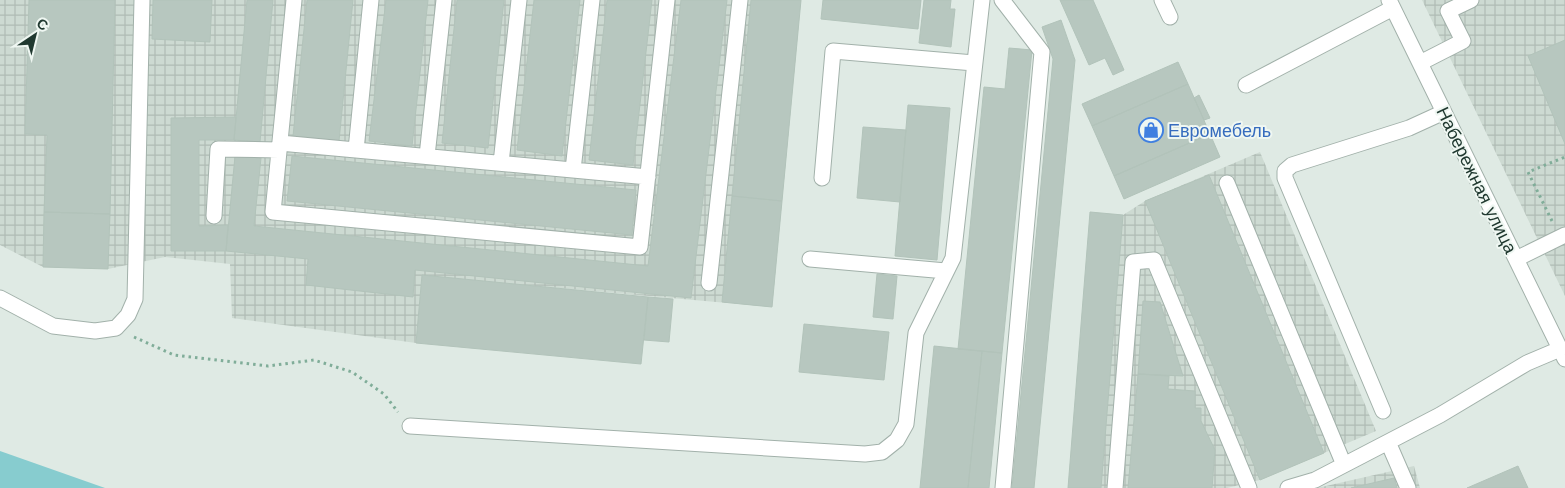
<svg xmlns="http://www.w3.org/2000/svg" width="1565" height="488" font-family="'Work Sans',sans-serif">
  <defs>
    <pattern id="industrial-grid" width="8" height="8" patternUnits="userSpaceOnUse" patternTransform="scale(1.25)"><rect width="8" height="8" fill="#cddad2"/><path d="M0 4h8M4 0v8" fill="none" stroke="#b0bcb5"/></pattern>
  </defs>
  <rect width="100%" height="100%" fill="#dfeae4"/>
  <path fill="url(#industrial-grid)" d="M0,0h801l-29,307 -350,-31 -6,67 -184,-25 -2,-54 -65,-7 -57,12 -65,-2 -43,-22z
    M1422,0h143v296z
    M1260,152l116,279 -116,49 -33,8h-159l55,-273 22,-14z
    M1414,466l6,22h-103z"/>
  <path fill="#87cccf" d="M0,451l105,37h-105z"/>
  <path fill="#b7c7bf" stroke="#b2c3ba" d="M29,0h86l-5,214 -66,-2 3,-77 -22,-1z
    M153,0h59l-2,42 -58,-3z
    M247,0h26l-13,142 -26,-2z
    M307,0h46l-14,141 -46,-5z
    M386,0h42l-16,146 -43,-5z
    M457,0h47l-16,148 -46,-5z
    M534,0h46l-18,156 -45,-6z
    M607,0h45l-19,165 -44,-5z
    M681,0h46l-36,298 -276,-28 -2,27 -107,-12 2,-26 -82,-8 9,-95 26,2 -7,68 394,40z
    M751,0h50l-19,201 -50,-5z
    M823,0h98l-3,29 -97,-10z
    M924,0h27l-1,9h5l-4,38 -32,-4z
    M1060,0h33l31,70 -11,5 -8,-17 -16,7z
    M1061,20l14,40 -41,428h-22l41,-429 -11,-32z
    M1565,40v104l-37,-88z
    M1009,48l23,2 -30,303 -44,-4 26,-262 21,2z
    M1178,62l10,22 -96,42 -10,-22z
    M1188,84l22,50 -96,42 -22,-50z
    M1199,95l11,23 -6,2 -10,-22z
    M908,105l42,3 -13,152 -42,-4z
    M236,117l-2,23h-35v86l29,-1 -2,26h-55v-133z
    M863,127l43,3 -6,72 -43,-4z
    M1210,134l10,23 -96,42 -10,-23z
    M292,156l344,34 -4,45 -345,-34z
    M1209,175l115,278 -64,27 -115,-279z
    M732,196l50,5 -10,106 -50,-5z
    M44,212l66,2 -2,55 -65,-2z
    M1090,212l33,3 -22,273h-33z
    M877,274l20,2 -4,43 -20,-2z
    M422,275l226,22 -7,67 -225,-21z
    M648,297l25,2 -4,43 -25,-2z
    M1143,301l17,1 23,74 -45,-2z
    M804,324l85,8 -5,48 -85,-8z
    M934,346l48,5 -14,137h-48z
    M982,351l20,2 -13,135h-21z
    M1138,374l31,2 -1,13 27,2v17h6v13l14,29 -3,38h-84z
    M1518,466l10,22h-61z
    M1394,478l3,10h-46z"/>
  <g fill="none" stroke-linecap="round" stroke-linejoin="round">
    <defs>
      <path id="minor" d="M294,0l-21,212 367,35 27,-247
        M1002,0l40,52 -39,436
        M1162,0l8,17
        M1389,0l176,359
        M1420,63l43,-22 -15,-30 23,-11
        M1246,85l147,-77
        M280,143l368,34
        M356,150l15,-150
        M427,156l17,-156
        M501,163l18,-163
        M573,170l19,-170
        M822,178l11,-127 141,12
        M1227,183l117,282
        M214,216l4,-67 61,1
        M810,259l136,12
        M1516,259l49,-24
        M709,283l31,-283
        M0,298l53,28 42,5 21,-3 12,-13 7,-16 7,-299
        M1383,411l-98,-233v-7l7,-6 117,-37 35,-16
        M410,426l455,28 17,-2 15,-12 9,-16 10,-91 37,-75 29,-258
        M1388,442l20,46
        M1115,488l18,-226 21,-2 95,228
        M1288,488l27,-8 125,-65 87,-52 33,-14"/>
    </defs>
    <use href="#minor" stroke="#a2b1aa" stroke-width="17"/>
    <path stroke="#80ad99" stroke-width="3" stroke-dasharray="2.5 4" stroke-linecap="butt" d="M1552,221l-24,-49 37,-15
      M134,337l40,18 94,11 46,-6 38,12 32,22 14,18"/>
    <use href="#minor" stroke="#fff" stroke-width="15"/>
  </g>
  <defs>
    <symbol id="shop-ring" viewBox="-11 -11 22 22"><circle r="9.5" fill="#eff7f2" stroke="#3f7fe0" stroke-width="1.5"/><path d="M-5-2.5h2.3a2.7 3.5 0 0 1 5.4 0H5L5.5 6h-11ZM-1.5-2.5h3a1.5 2.3 0 0 0-3 0Z" fill="#3f7fe0"/></symbol>
  </defs>
  <g fill-rule="evenodd">
    <use href="#shop-ring" x="1137" y="116" width="28" height="28"/>
  </g>
  <g text-anchor="middle" dominant-baseline="central" stroke-width="4" stroke-linejoin="round" paint-order="stroke">
    <g font-size="18" fill="#366cbe" stroke="#eff7f2" text-anchor="start">
      <text x="1168" y="130">Евромебель</text>
    </g>
    <g font-size="18" fill="#203930" stroke="#eff7f2">
      <text transform="translate(1477 180) rotate(64)">Набережная улица</text>
    </g>
  </g>
  <g transform="translate(35 35) rotate(35)" stroke="#eff7f2" stroke-width="4" paint-order="stroke">
  <path d="M0-4L9 19L0 12L-9 19Z" fill="#203930"/>
  <text y="-8" font-size="14" font-weight="bold" text-anchor="middle" fill="#203930">С</text>
  </g>
</svg>
